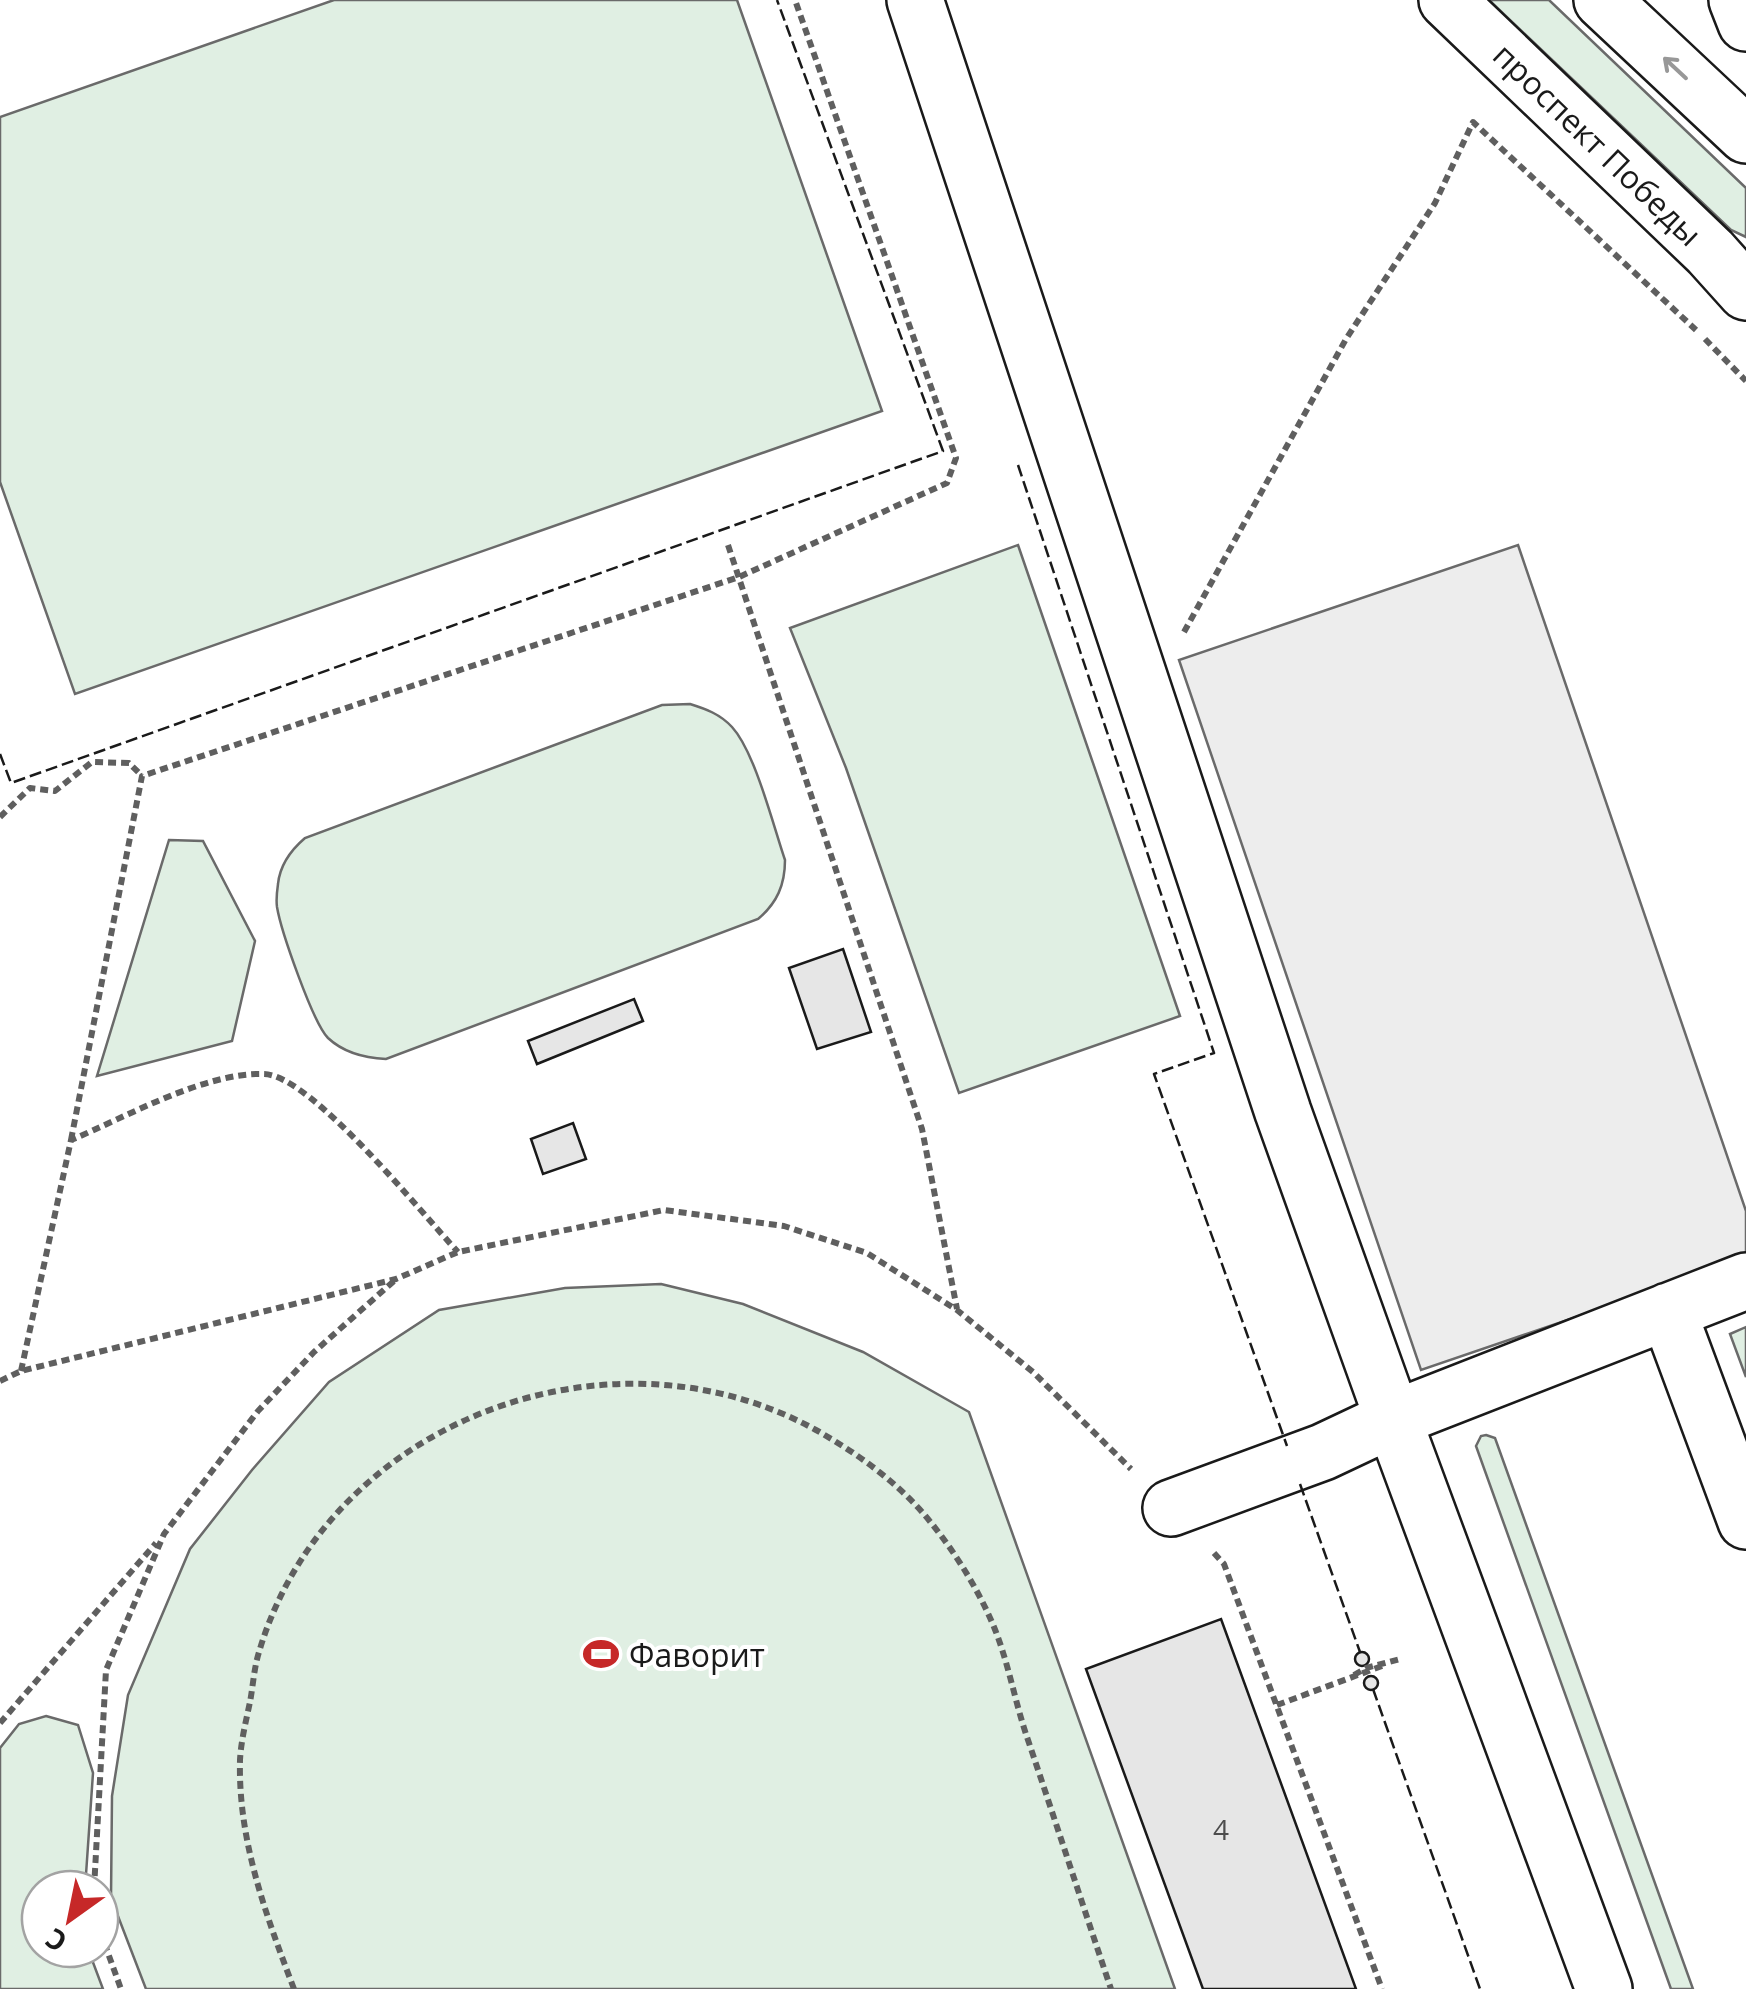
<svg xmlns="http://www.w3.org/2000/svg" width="1746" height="1989" font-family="'Open Sans',sans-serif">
  <rect width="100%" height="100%" fill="#fff"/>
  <path fill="#e0efe3" stroke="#6a6a6a" stroke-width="2.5" d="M334,0h403l145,411 -807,283 -75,-212v-365z
    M1489,0h60l197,188v49l-15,-7z
    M1018,545l162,471 -221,77 -113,-325 -56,-140z
    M690,704c16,5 30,10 42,23 23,25 41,98 53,133 0,25 -8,43 -27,59l-372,140c-21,-1 -42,-6 -58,-21 -15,-15 -47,-107 -51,-131 -1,-7 0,-16 1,-23 2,-20 13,-34 27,-46l357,-133z
    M169,840l34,1 52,100 -23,100 -135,35z
    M661,1284l82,20 120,48 106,60 206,577h-1029l-35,-91 1,-102 16,-101 62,-146 62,-79 77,-88 110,-72 126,-22z
    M1746,1327v50l-16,-43z
    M1486,1435l9,3 198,551h-22l-195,-543 5,-10z
    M46,1716l32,9 15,48 -8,116h-45v60h48l15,40h-103v-241l19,-24z"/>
  <path fill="#ededed" stroke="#6a6a6a" stroke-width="2.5" d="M1518,545l228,666v48l-325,111 -242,-710z"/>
  <path fill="#e6e6e6" stroke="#1a1a1a" stroke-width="2.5" d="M843,949l28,83 -54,17 -28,-81z
    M634,999l9,22 -106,43 -9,-23z
    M573,1123l13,36 -43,15 -12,-35z
    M1221,1619l135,370h-153l-117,-320z
    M1355 1659a7 7 0 1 1 14 0a7 7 0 1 1-14 0Z
    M1364 1683a7 7 0 1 1 14 0a7 7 0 1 1-14 0Z"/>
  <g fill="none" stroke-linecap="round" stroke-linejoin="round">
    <defs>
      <path id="minor" d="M915,0l368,1112 110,307 211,570
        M1447,0l263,252 36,40
        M1602,0l144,135
        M1668,1311l78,210
        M1171,1508l152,-56 70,-33 353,-138"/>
      <path id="major" d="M1737,0l9,23"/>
    </defs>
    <use href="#minor" stroke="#1a1a1a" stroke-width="60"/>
    <use href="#major" stroke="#1a1a1a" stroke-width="60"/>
    <path stroke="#5f5f5f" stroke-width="6" stroke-dasharray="8 5" stroke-linecap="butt" d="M1705,339l41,42
      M728,545l194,584 35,180
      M1184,632l162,-293 89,-136 38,-81 223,208
      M0,817l30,-29 25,3 37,-29 37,1 13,13
      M71,1140l71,-364 597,-199 208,-94 9,-25 -161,-458
      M21,1371l50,-231c55,-23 134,-68 193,-66 47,1 159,141 194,178
      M0,1381l21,-10 375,-92 62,-27 206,-42 120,16 83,27 90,57 76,62 98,97
      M1214,1553l10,11 158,425
      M1354,1675l12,-7 34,-9
      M1277,1705l105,-39
      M0,1723l156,-180
      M94,1889l12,-219 58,-136 94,-123 56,-59 81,-72
      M100,1931l21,58
      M294,1989c-28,-74 -56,-148 -54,-229 1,-19 6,-39 10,-58 3,-16 4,-34 9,-50 68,-231 350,-336 557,-222 39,22 77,49 107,83 28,33 54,73 71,114 15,37 21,76 34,113 28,83 55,166 83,249"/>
    <use href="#minor" stroke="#fff" stroke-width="55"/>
    <use href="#major" stroke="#fff" stroke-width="55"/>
    <path stroke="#1a1a1a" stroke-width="2.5" stroke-dasharray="12 5" stroke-linecap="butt" d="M1018,465l196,588 -60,21 133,372
      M0,754l11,29 932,-332 -166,-451
      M1300,1484l60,168
      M1373,1689l107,300"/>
  </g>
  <defs><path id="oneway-shaft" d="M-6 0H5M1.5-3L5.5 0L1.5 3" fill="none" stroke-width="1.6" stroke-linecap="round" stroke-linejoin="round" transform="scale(2.5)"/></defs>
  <use stroke="#989898" href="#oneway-shaft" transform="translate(1675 68) rotate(-137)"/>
  <defs>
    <symbol id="stadium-bare" viewBox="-9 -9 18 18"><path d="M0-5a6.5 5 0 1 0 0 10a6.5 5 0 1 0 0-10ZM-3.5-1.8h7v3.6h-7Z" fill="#c62828" stroke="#fff" stroke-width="2.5" paint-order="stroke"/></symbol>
  </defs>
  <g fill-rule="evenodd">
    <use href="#stadium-bare" x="576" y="1629" width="50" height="50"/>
  </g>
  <g text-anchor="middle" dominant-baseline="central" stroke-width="8" stroke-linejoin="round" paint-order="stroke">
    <g font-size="28" fill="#4d4d4d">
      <text x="1221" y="1829">4</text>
    </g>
    <g font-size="32" fill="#1a1a1a" stroke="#fff">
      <text transform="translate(1598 144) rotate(44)">проспект Победы</text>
    </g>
    <g font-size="32" fill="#1a1a1a" stroke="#fff" text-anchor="start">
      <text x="629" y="1654">Фаворит</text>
    </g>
  </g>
  <g transform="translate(70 1919) rotate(213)"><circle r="48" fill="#ffffff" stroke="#a3a3a3" stroke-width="2.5"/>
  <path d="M0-8L18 38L0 25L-18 38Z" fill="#c62828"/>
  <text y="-15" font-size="28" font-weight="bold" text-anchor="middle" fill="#1a1a1a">С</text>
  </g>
</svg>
